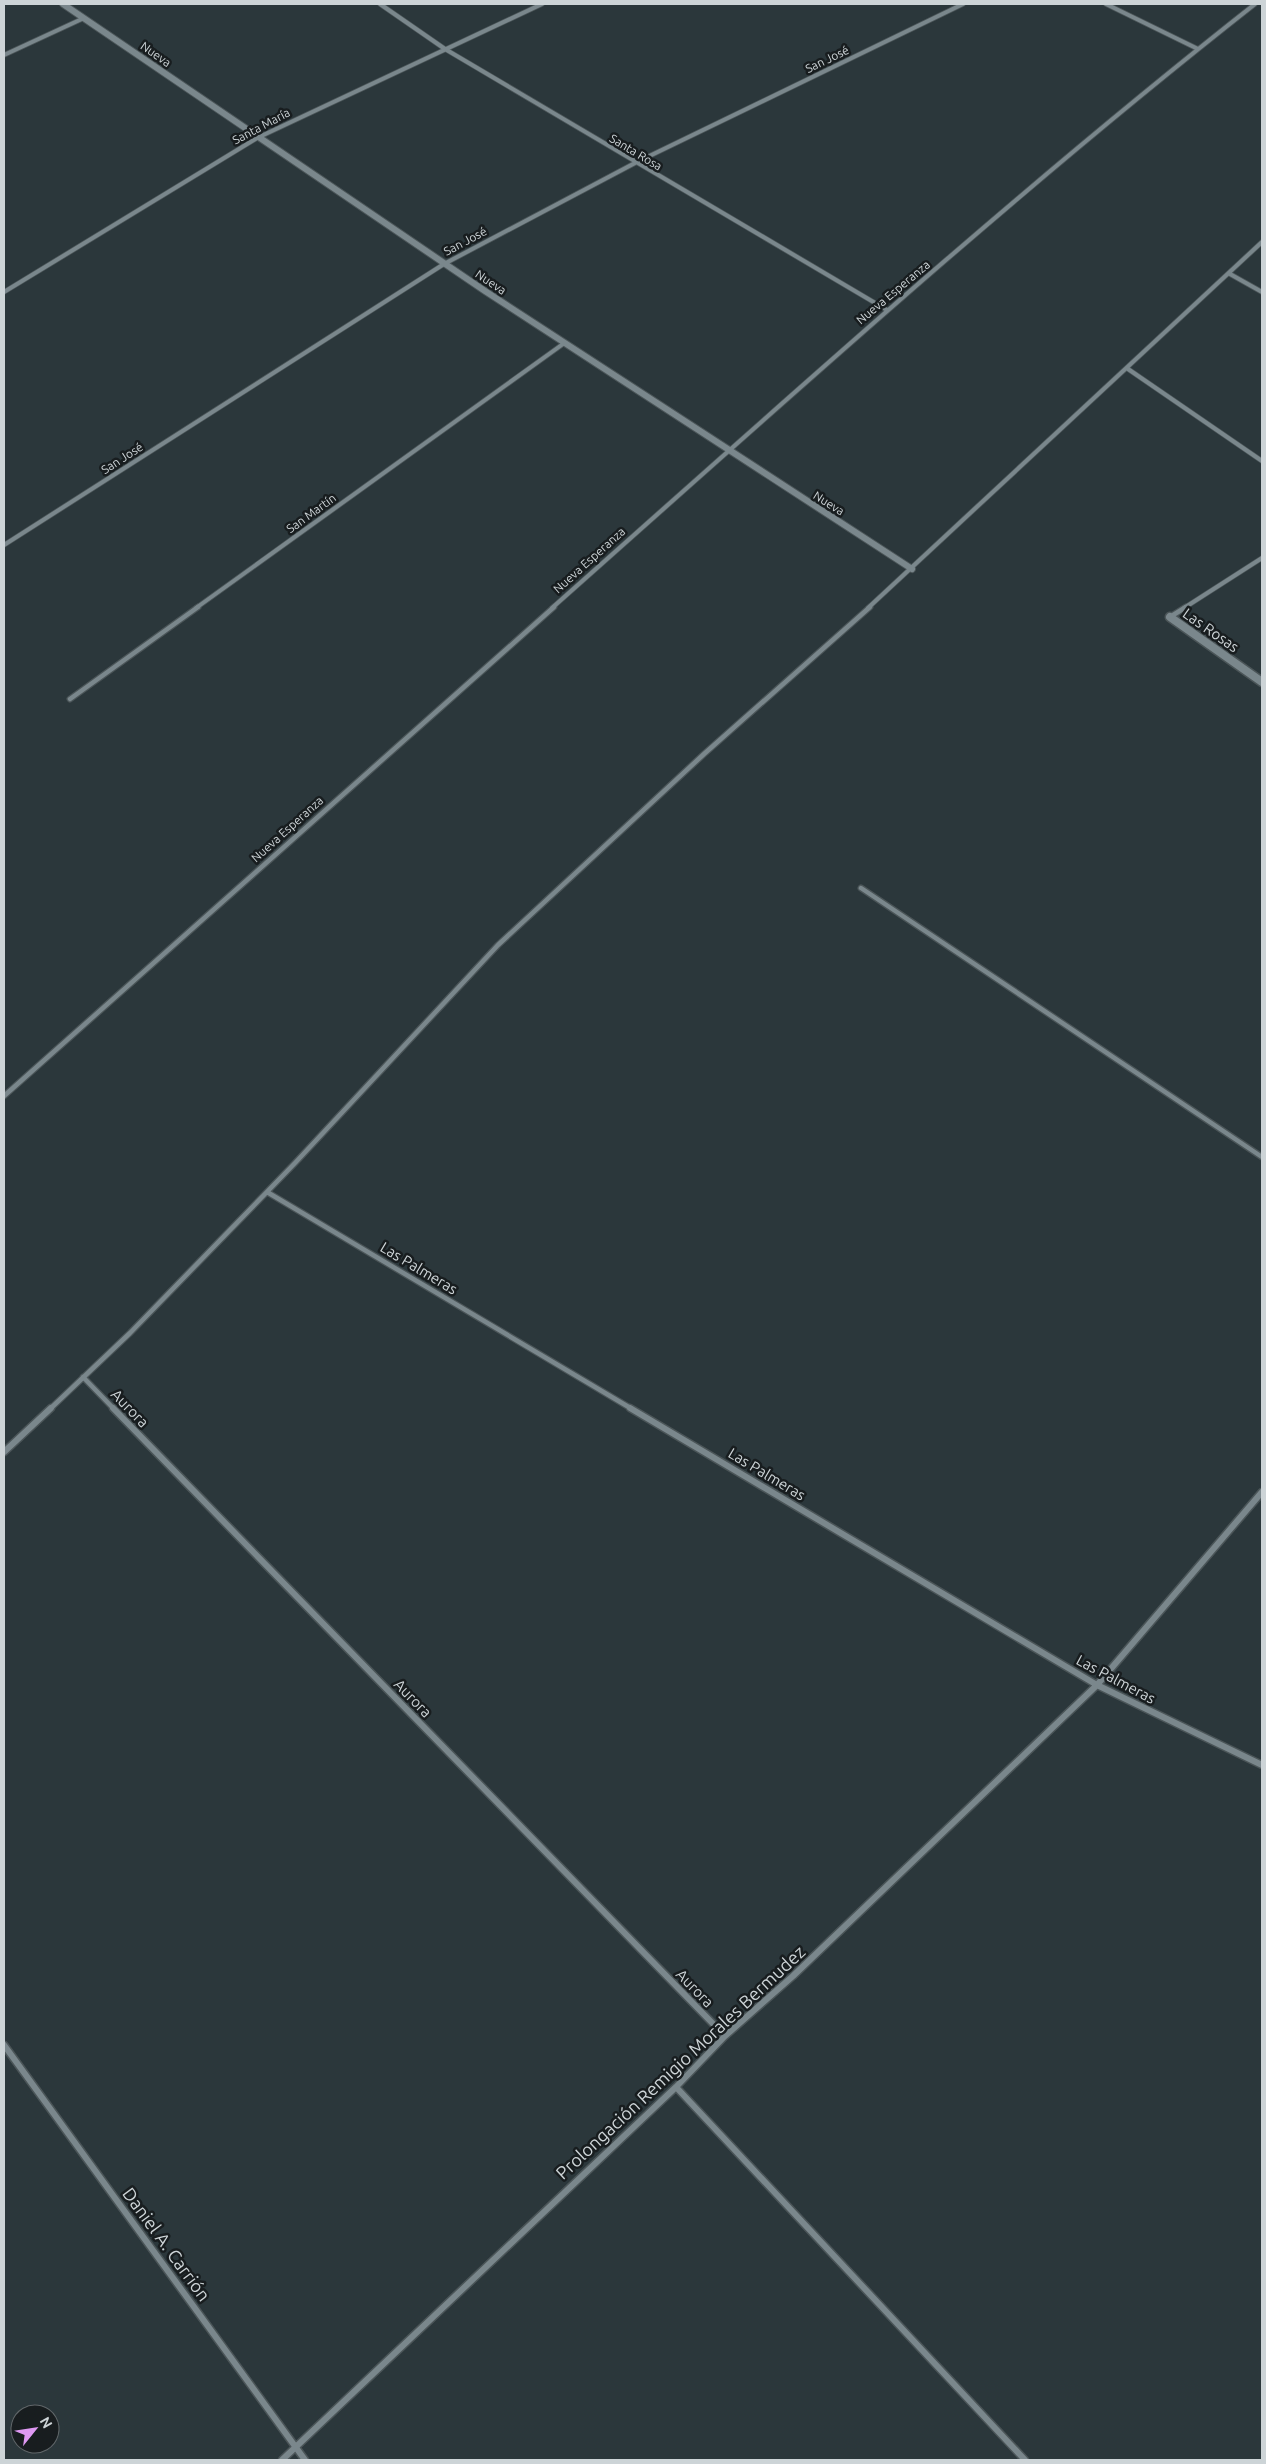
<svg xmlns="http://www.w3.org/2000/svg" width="1266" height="2464" font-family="Ubuntu,sans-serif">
  <rect width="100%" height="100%" fill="#2b373b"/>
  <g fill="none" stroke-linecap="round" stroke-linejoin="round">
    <defs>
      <path id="minor-far2" d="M380,4l65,45 442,261
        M1106,4l92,45
        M4,55l80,-37
        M1230,274l32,18
        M4,292l253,-154 285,-134
        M1128,369l134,92
        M4,545l440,-281 191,-101 328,-159
        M196,608l367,-264
        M552,608c231,-205 460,-413 703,-604
        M868,608l394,-366
        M1184,608l78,-50"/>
      <path id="minor-far1" d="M1170,617l16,-10
        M70,699l128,-92
        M861,888l401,269
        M4,1096l550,-489
        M267,1192l365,217
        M83,1377l31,32
        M50,1409l80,-76 165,-170 203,-218 206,-191 166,-147"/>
      <path id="minor" d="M113,1408l612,628
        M630,1408l467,277 165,80
        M4,1452l47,-44
        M4,2045l301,415
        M676,2087l349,373
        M282,2460l394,-373 49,-51 68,-60 304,-291 165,-193"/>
      <path id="tertiary-far1" d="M63,4l422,287 427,278"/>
      <path id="tertiary" d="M1170,617l92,65"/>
    </defs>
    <use href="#minor-far2" stroke="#4b5558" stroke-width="5.5"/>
    <use href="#minor-far1" stroke="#4b5558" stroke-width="7"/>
    <use href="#minor" stroke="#4b5558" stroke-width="9"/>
    <use href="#tertiary-far1" stroke="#4b5558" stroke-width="8"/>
    <use href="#tertiary" stroke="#4b5558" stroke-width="11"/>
    <use href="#minor-far2" stroke="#7a878c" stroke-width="4"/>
    <use href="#minor-far1" stroke="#7a878c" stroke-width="4.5"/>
    <use href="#minor" stroke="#7a878c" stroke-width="6"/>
    <use href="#tertiary-far1" stroke="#7a878c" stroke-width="6"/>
    <use href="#tertiary" stroke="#7a878c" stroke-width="8"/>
  </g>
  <g text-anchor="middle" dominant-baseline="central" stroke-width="5" stroke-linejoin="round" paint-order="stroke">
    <g font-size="12" fill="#cdd4d7" stroke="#181d1f">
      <text transform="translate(156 54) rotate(35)">Nueva</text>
      <text transform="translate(827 59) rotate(-26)">San José</text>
      <text transform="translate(261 126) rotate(-28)">Santa María</text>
      <text transform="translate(636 152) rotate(31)">Santa Rosa</text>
      <text transform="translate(465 241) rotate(-28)">San José</text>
      <text transform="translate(491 282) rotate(34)">Nueva</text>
      <text transform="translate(893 292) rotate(-40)">Nueva Esperanza</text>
      <text transform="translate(122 458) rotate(-33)">San José</text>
      <text transform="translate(829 503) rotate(32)">Nueva</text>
      <text transform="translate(311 513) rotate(-36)">San Martín</text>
      <text transform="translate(589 560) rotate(-42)">Nueva Esperanza</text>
      <text transform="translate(287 829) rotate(-42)">Nueva Esperanza</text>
    </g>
    <g font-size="15" fill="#cdd4d7" stroke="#181d1f">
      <text transform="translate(1211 630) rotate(35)">Las Rosas</text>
      <text transform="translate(419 1268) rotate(31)">Las Palmeras</text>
      <text transform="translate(130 1408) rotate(46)">Aurora</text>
      <text transform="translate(767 1474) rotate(31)">Las Palmeras</text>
      <text transform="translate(1116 1679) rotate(28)">Las Palmeras</text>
      <text transform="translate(413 1698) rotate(46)">Aurora</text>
      <text transform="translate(695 1988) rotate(46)">Aurora</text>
    </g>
    <g font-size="18" fill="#cdd4d7" stroke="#181d1f">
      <text transform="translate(680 2062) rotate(-43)">Prolongación Remigio Morales Bermudez</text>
      <text transform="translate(167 2244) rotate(54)">Daniel A. Carrión</text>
    </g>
  </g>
  <rect width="1266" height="2464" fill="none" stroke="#cdd4d7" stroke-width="10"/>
  <g transform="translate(35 2429) rotate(60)"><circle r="24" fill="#181d1f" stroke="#606669"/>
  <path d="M0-4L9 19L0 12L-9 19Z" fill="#de98f2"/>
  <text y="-8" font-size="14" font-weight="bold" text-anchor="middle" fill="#cdd4d7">N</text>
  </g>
</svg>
